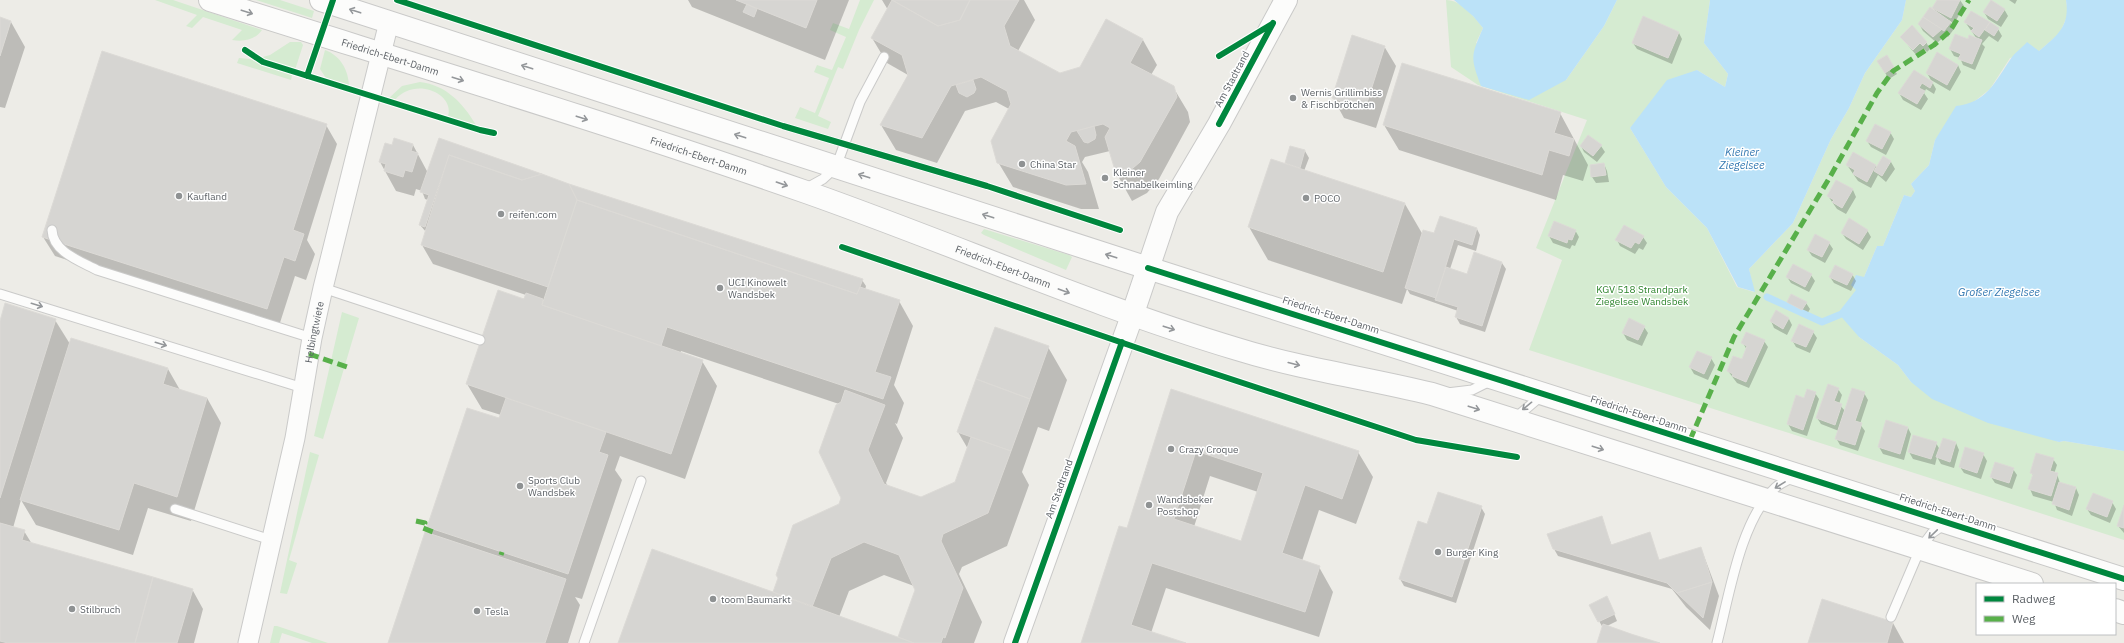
<svg xmlns="http://www.w3.org/2000/svg" width="2124" height="643" font-family="'IBM Plex Sans',sans-serif">
  <rect width="100%" height="100%" fill="#edece7"/>
  <path fill="#d5ebd1" d="M155,0h18l89,30c-7,10 -18,12 -30,10l10,-10 -39,-13 -11,11 -6,-2 11,-11z
    M256,0h24l34,11 -2,7z
    M860,0h14l-15,30 -16,39 -5,-2 -20,49 13,6 -3,7 -33,-11 5,-11 15,6 14,-35 -15,-6 3,-7 15,5 14,-33 -16,-7 3,-7 16,6z
    M1446,0c15,0 28,16 37,28l-7,15 90,37 38,-54 13,-26h93l-6,43 24,31 -3,13 -28,-17 -67,58 36,59 41,41 30,59 17,5 -5,-23 44,-46 38,-84 18,-31 16,-35 37,-53 4,-20h160l2,14 -8,19 -21,18 -29,7 -20,31 -20,16 -35,35 -6,25 -18,19 4,7 -4,6 -7,-2 -21,51h-6l-13,31 -8,13 3,47 39,28 13,17 148,60 5,-1 60,10v89l-595,-190 33,-90 -26,-12 51,-128 -109,-35 -27,-18z
    M290,42h11l2,3 -8,25 -36,-12 11,-3z
    M325,50c16,6 23,20 24,35l-23,-7 -6,-9z
    M239,58l11,1 42,16 -1,5 -54,-17z
    M420,82c26,3 43,21 56,43l-28,-9c7,-22 -33,-40 -53,-16l-6,-2 13,-12z
    M984,229l85,26 3,2 -6,13 -82,-35 -3,-2z
    M342,312l17,6 -36,121 -9,-3z
    M310,452l9,3 -30,105 8,3 -10,31 -7,-1z
    M274,626h3l51,17h-16l-30,-10 -3,10h-9z"/>
  <path fill="#bbe2f8" d="M1454,0h163l-13,26 -38,54 -37,20 -48,-14c-11,-29 -10,-30 2,-58l-10,-12z
    M1710,0h196l-4,20 -37,53 -16,35 -18,31 -38,84 -44,46 6,23 -17,-5 -31,-59 -41,-41 -36,-59 37,-48 30,-10 28,17 3,-13 -24,-31z
    M2066,0h58v451l-60,-10 -5,1 -71,-19 -56,-24 -21,-17 -13,-17 -39,-28 -21,-24 18,-23 -5,-5 5,-10 8,2 13,-31h6l21,-51 7,2 4,-6 -4,-7 18,-19 6,-25 21,-34c30,-3 39,-24 54,-46 4,-7 12,-12 17,-18l12,9c19,-16 31,-25 27,-51z"/>
  <path fill="#0003" fill-rule="evenodd" d="M688,0h161l-24,60 -133,-53z
    M882,0h142l11,20 -17,31 41,23 22,-6 62,-28 14,25 -6,10 22,12 15,25 2,10 -31,57 -12,14 -15,8 -14,-25 -8,-25 -25,6 -3,5 6,10 11,37h-18l-68,-22 -15,-25 11,-53 -13,-7 -31,9 -28,52 -41,-13 -15,-25 27,-50 -21,-12 -15,-25 16,-28z
    M1938,0h22l4,6 -10,18 -5,-4 5,9 -6,8 -2,-2 -9,8 -14,-12 -4,-7 18,-10 -4,-6z
    M2009,0h8l-2,4z
    M2004,9l4,7 -7,11 -13,-8 -4,-7z
    M1972,12l26,17 4,7 -4,6 -9,-6 -7,8 3,3 -10,23 -12,-5 -3,-7 -6,-2 -4,-7 18,-9 9,-1 -12,-17z
    M0,18l11,4 14,25 -20,61 -5,-1z
    M1644,18l35,15 3,6 -10,25 -35,-15 -4,-6z
    M1901,37l25,5 4,7 -3,3 -3,-3 -7,7z
    M1384,46l12,20 -20,62 -32,-10 -11,-20z
    M1886,57l11,17 -8,5 -7,-11z
    M1403,64l157,49 28,52 -5,16 -20,-6 -7,25 -157,-50 -15,-25z
    M1958,65l3,7 -11,19 -19,-11 5,9 -2,5 -8,-5 -2,4 4,6 -7,11 -18,-10 -4,-7 16,-21 17,10 -5,-9z
    M326,125l11,19 -30,96 8,14 -9,26 -11,-4 -17,53 -223,-73 -12,-19z
    M1890,132l4,7 -8,16 -15,-8 -4,-6z
    M1588,136l13,10 4,6 -8,10 -13,-10 -3,-6z
    M439,139l129,46 294,95 4,6 -1,4 34,11 14,25 -19,59 10,18 -7,21 -2,-1 8,15 -17,45 2,3 33,12 35,-15 12,-34 -10,-17 90,-85 19,33 -18,51 -11,-4 -16,45 7,13 -22,61 -45,21 -3,7 23,48 -8,21h-355l154,-50 66,-88 3,-7 -3,-94 -158,-53 -1,3 22,7 15,25 -32,93 -65,-23 -5,14 7,10 -40,119 -7,-2 5,8 -12,38h-179l44,-107 -5,-9 73,-112 -19,-6 -15,-25 59,-89 -93,-31 -11,-19 4,-13 -6,-7 8,-25 -3,-1 -3,-8 -6,-2 -2,7 -18,-5 -16,-29 13,-16 20,-1 15,28zM884,575l30,11 2,4 -17,47 1,2 -61,-22 10,-26z
    M1291,147l14,4 4,7 -5,13 101,33 18,31 54,-6 3,6 -4,16 -18,-6 -8,24 18,6 34,-12 4,6 -21,63 -25,-8 -4,-7 2,-6 -48,-17 -3,-5 -5,15 -134,-44 -19,-33 38,-62 -1,-2z
    M1883,158l8,4 4,7 -9,13 -8,-7 -7,13 -13,-7 -11,-16 29,1 1,2z
    M1604,164l3,7 2,11 -13,1 -4,-6z
    M1837,181l16,9 3,7 -10,17 -9,-5 -9,-13z
    M1575,230l4,7 -4,9 -3,-1 -2,4 -17,-6 -4,-7z
    M1867,230l4,7 -8,13 -17,-11 -4,-6z
    M1643,237l4,6 -4,7 -4,-2 -4,6 -15,-8 -3,-6z
    M1829,243l4,6 -8,14 -13,-7 -4,-6z
    M1852,274l4,7 -5,10 -17,-8 -4,-6z
    M1811,275l4,6 -6,11 -18,-9 -4,-6z
    M1788,302l18,1 4,6 -4,7 -14,-8z
    M1776,311l13,8 3,6 -5,10 -13,-7 -3,-7z
    M55,320l15,24 98,25 12,21 27,8 14,25 -30,98 -43,-13 -15,47 -97,-30 -15,-25 -8,28 11,3 8,13 160,45 11,20 -9,34h-194v-319z
    M1644,327l4,6 -6,13 -15,-6 -4,-7z
    M1813,332l4,6 -7,15 -14,-6 -4,-7z
    M1764,341l4,6 -19,41 -12,-5 -9,-12 15,-10 4,-11 -4,-7z
    M1711,358l4,7 -7,15 -14,-6 -4,-7z
    M1838,389l4,6 -3,9 6,7 19,-18 4,7 -8,24 5,7 -7,20 -18,-6 -4,-7 3,-7 -18,-7 -4,-6z
    M1172,391l186,61 15,25 -17,47 -37,-14 -17,51 17,6 14,25 -14,45 -153,-49 -15,45 32,10h-101l45,-113zM1210,476l48,16 -16,51 -48,-16z
    M1815,393l4,6 -12,37 -15,-5 -4,-7z
    M1908,428l3,6 -7,26 -21,-6 -4,-7z
    M1936,443l4,7 16,-7 3,7 -5,18 -13,-4 -4,-7 -2,8 -22,-6 -4,-7z
    M1983,454l4,7 -6,18 -17,-6 -4,-6z
    M2053,459l4,6 -3,9h3l3,9 16,5 3,7 -7,21 -15,-6 -3,-8 -21,-6 -3,-7 3,-13 -1,-3z
    M2013,469l4,6 -5,14 -17,-6 -4,-6z
    M2112,502l4,7 -6,14 -19,-8 -4,-6z
    M1481,507l4,7 -29,89 -52,-17 -4,-7 28,-54z
    M2124,508v25l-6,-7z
    M1601,518l11,28 38,-13 10,32 41,-17 18,48 -9,34 -24,-23 -14,-18 -114,-33 -4,-7z
    M1610,604l7,17 -10,5 50,17h-59l5,-15 -13,-23z
    M1893,623l11,20h-95z"/>
  <g fill="none" stroke-linecap="round" stroke-linejoin="round">
    <path stroke="#bbe2f8" stroke-width="7" d="M1767,297l55,25 17,-7"/>
  </g>
  <path fill="#d6d5d2" stroke="#dcdad6" fill-rule="evenodd" d="M736,0h81l-11,28z
    M892,0l46,26 22,-6 10,-20h49l-15,26 6,20 50,27 20,-6 26,-48 37,20 -13,24 44,23 3,11 -37,65 -7,6 -16,9 -12,-40 5,-9 -7,-4 -32,8 -5,9 9,5 11,38 -20,1 -69,-22 -6,-22 20,-37 -4,-13 -26,-14 -30,9 -29,52 -42,-13 28,-50 -6,-20 -31,-17z
    M892,0h78l-10,20 -22,6z
    M1937,0h23l-9,18 -19,-10z
    M1991,0l14,9 -8,12 -14,-9z
    M747,4l10,5 -3,8 -11,-5z
    M1930,7l21,15 -7,9 -21,-14z
    M1971,11l19,11 -11,15 -8,-6 3,-3 -10,-6z
    M1643,16l36,16 -11,26 -36,-15z
    M0,17l11,4 -11,35z
    M1923,17l19,12 -9,8 -15,-13z
    M1990,22l9,6 -5,8 -9,-6z
    M1912,25l15,17 -4,4 -3,-3 -7,7 -13,-13z
    M1955,34l13,5 1,-4 13,5 -10,24 -14,-5 3,-5 -12,-5z
    M1352,35l33,11 -20,63 -33,-11z
    M102,51l225,73 -34,106 11,4 -9,27 -11,-4 -17,52 -225,-72z
    M1937,52l21,13 -11,20 -21,-12z
    M1887,55l7,12 -9,6 -8,-12z
    M1402,63l159,49 -7,21 20,6 -5,17 -20,-6 -7,25 -159,-50z
    M1914,70l19,12 -3,6 -8,-5 -3,5 6,3 -8,13 -19,-11z
    M973,80l3,9 -2,4 -7,4 -8,-4 -3,-8z
    M1875,124l16,8 -9,17 -16,-8z
    M1094,126l2,9 -1,4 -7,4 -4,-1 -7,-11z
    M1588,135l14,10 -9,11 -13,-10z
    M394,138l19,6 -2,7 7,2 -6,19 -7,-2 -2,7 -19,-6 2,-7 -7,-2 6,-19 7,2z
    M439,138l103,36 -20,6 -73,-25 -24,72 -6,-2 10,-30 -9,-3z
    M1290,146l15,4 -5,18 -15,-5z
    M1853,152l23,13 -9,17 -14,-8 2,-4 -9,-5z
    M449,155l73,25 20,-6 27,10 8,16 -29,87 -127,-42z
    M1883,156l8,5 -9,15 -8,-5z
    M1271,159l134,44 -22,69 -135,-45z
    M1604,163l2,12 -15,2 -1,-12z
    M1836,180l17,9 -11,19 -10,-6 2,-2 -7,-4z
    M569,184l294,95 -6,15 -280,-94z
    M577,200l280,94 3,-7 40,13 -25,72 16,5 -8,22 -216,-72 -6,19 -119,-41z
    M1440,216l37,12 -5,17 -18,-6 -18,59 -31,-10 18,-58 11,3z
    M1849,218l19,12 -9,14 -18,-11z
    M1554,221l22,9 -4,10 -4,-1 -1,4 -19,-7z
    M1624,225l20,11 -5,8 -4,-2 -4,6 -16,-8z
    M1815,234l15,8 -8,15 -15,-7z
    M1474,252l28,10 -20,64 -27,-9 3,-10 -23,-7 11,-33 21,7z
    M1793,264l19,10 -7,13 -19,-10z
    M1835,265l18,9 -6,11 -18,-8z
    M498,290l26,9 2,-6 17,6 -1,6 161,55 -32,94 -205,-70z
    M1791,294l16,8 -5,8 -15,-8z
    M5,303l51,16 -56,179v-177z
    M1776,310l13,8 -6,11 -13,-8z
    M1629,318l16,8 -7,14 -16,-7z
    M1799,324l15,7 -8,16 -15,-6z
    M995,327l54,19 -19,53 -54,-20z
    M1746,332l19,8 -19,42 -14,-6 1,-2 -6,-3 6,-15 9,3 5,-13 -6,-3z
    M71,338l97,30 -5,16 44,14 -30,99 -43,-14 -15,47 -99,-30z
    M1697,351l15,6 -8,17 -15,-7z
    M976,379l54,20 -19,52 -54,-19z
    M1828,384l11,4 -5,13 8,3 -7,21 -19,-7z
    M1852,388l13,4 -10,29 7,2 -7,22 -20,-6z
    M1171,389l188,62 -17,48 -37,-14 -23,68 38,13 -15,46 -153,-49 -21,62 55,18h-105l38,-117 8,2zM1196,451l67,22 -22,68 -67,-22z
    M1807,389l9,3 -13,38 -16,-6 9,-29 8,3z
    M845,390l40,15 -17,45 16,34 37,13 34,-15 16,-45 40,14 -23,62 -45,21 -2,7 22,47 -18,50 -2,-1 -2,6h-27l-16,-6 17,-47 -16,-35 -35,-13 -33,16 -19,49 -39,-15 5,-14 -2,-3 17,-50 46,-21 2,-6 -22,-46 17,-47 5,-3z
    M506,398l100,34 -7,20 9,3 -40,119 -141,-47 40,-119 32,10z
    M1886,420l22,7 -8,27 -22,-7z
    M1913,435l24,7 -6,17 -23,-7z
    M1943,438l13,4 -6,20 -14,-5z
    M1965,447l19,6 -7,20 -18,-6z
    M2036,453l18,5 -4,13 8,2 -7,23 -23,-7 5,-15 -3,-1z
    M1995,462l19,6 -5,15 -19,-6z
    M2059,482l17,5 -7,23 -17,-6z
    M1438,492l44,14 -30,91 -53,-18 19,-58 9,3z
    M2093,493l20,8 -6,16 -21,-8z
    M2124,505v23l-7,-2z
    M1602,516l9,29 39,-13 9,28 42,-13 11,35 -35,11 -10,-10 -114,-34 -6,-15z
    M0,523l25,7 -3,10 131,37 -18,66h-127l-8,-2z
    M425,532l141,47 -21,64h-157z
    M652,549l121,43 141,51h-296z
    M153,577l40,12 -16,54h-42z
    M1712,582l-9,36 -26,-25z
    M1607,596l8,18 -17,8 -9,-17z
    M1822,599l71,23 -6,21h-79z
    M1603,624l28,10 29,9h-63z"/>
  <g fill="none" stroke-linecap="round" stroke-linejoin="round">
    <defs>
      <path id="lane" d="M805,189l18,-10 13,-12 24,-65 24,-45
        M52,230c1,22 28,31 45,40l215,68
        M323,288l157,52
        M0,294l303,94
        M1447,393l25,-3 18,-9
        M1513,420l28,-24
        M175,509l96,31
        M1891,617l29,-68 12,-16 13,-9
        M584,643l57,-162
        M1717,643c12,-46 23,-122 58,-155 5,-5 13,-8 19,-11"/>
      <g id="street">
        <path id="s1" d="M248,643l47,-205 17,-100 11,-50 66,-266"/>
      </g>
      <g id="secondary">
        <path id="s2" d="M210,0c199,63 399,123 596,192 145,51 284,113 431,157 64,20 130,29 195,45l600,190"/>
        <path d="M321,0l827,268 976,311"/>
        <path d="M2115,610l9,3"/>
        <path d="M1015,643l117,-327 35,-104 52,-88 67,-124"/>
      </g>
    </defs>
    <use href="#lane" stroke="#cacac9" stroke-width="11"/>
    <use href="#street" stroke="#cacac9" stroke-width="21"/>
    <use href="#secondary" stroke="#c9c9c8" stroke-width="24"/>
    <use href="#lane" stroke="#fcfcfb" stroke-width="9"/>
    <use href="#street" stroke="#fcfcfb" stroke-width="19"/>
    <use href="#secondary" stroke="#fcfcfb" stroke-width="22"/>
    <path stroke="#58b04a" stroke-width="5" stroke-dasharray="10 5" stroke-linecap="butt" d="M309,354l38,13
      M1690,440l44,-103 96,-160 47,-84 16,-22 41,-26 16,-14 19,-31
      M416,521l9,2 -2,5 10,4
      M501,555l1,-3"/>
    <defs>
      <path id="cycleway" d="M397,0l386,126 204,60 133,44
        M245,50l18,12 217,68 14,3
        M1219,56l53,-32
        M307,76l26,-76
        M1219,124l54,-101
        M842,247l322,110 252,83 101,17
        M1148,268l976,311
        M1015,643l107,-301"/>
    </defs>
    <use href="#cycleway" stroke="#fff" stroke-width="8"/>
    <use href="#cycleway" stroke="#00873e" stroke-width="6"/>
  </g>
  <defs><path id="oneway-shaft" d="M-6 0H5M1.5-3L5.5 0L1.5 3" fill="none" stroke-width="1.6" stroke-linecap="round" stroke-linejoin="round"/></defs>
  <g stroke="#94979a">
    <use href="#oneway-shaft" transform="translate(355 11) rotate(-162)"/>
    <use href="#oneway-shaft" transform="translate(247 12) rotate(18)"/>
    <use href="#oneway-shaft" transform="translate(527 67) rotate(-162)"/>
    <use href="#oneway-shaft" transform="translate(458 79) rotate(18)"/>
    <use href="#oneway-shaft" transform="translate(582 118) rotate(18)"/>
    <use href="#oneway-shaft" transform="translate(740 136) rotate(-162)"/>
    <use href="#oneway-shaft" transform="translate(864 176) rotate(-162)"/>
    <use href="#oneway-shaft" transform="translate(782 184) rotate(19)"/>
    <use href="#oneway-shaft" transform="translate(988 216) rotate(-162)"/>
    <use href="#oneway-shaft" transform="translate(1111 256) rotate(-162)"/>
    <use href="#oneway-shaft" transform="translate(1064 291) rotate(20)"/>
    <use href="#oneway-shaft" transform="translate(37 305) rotate(17)"/>
    <use href="#oneway-shaft" transform="translate(1169 328) rotate(18)"/>
    <use href="#oneway-shaft" transform="translate(161 344) rotate(17)"/>
    <use href="#oneway-shaft" transform="translate(1294 364) rotate(14)"/>
    <use href="#oneway-shaft" transform="translate(1527 406) rotate(141)"/>
    <use href="#oneway-shaft" transform="translate(1474 408) rotate(18)"/>
    <use href="#oneway-shaft" transform="translate(1598 448) rotate(18)"/>
    <use href="#oneway-shaft" transform="translate(1780 485) rotate(148)"/>
    <use href="#oneway-shaft" transform="translate(1933 534) rotate(136)"/>
  </g>
  <g fill="#8f9293" stroke="#fff" stroke-width="1.5">
    <circle cx="1293" cy="98" r="4"/>
    <circle cx="1022" cy="164" r="4"/>
    <circle cx="1105" cy="178" r="4"/>
    <circle cx="179" cy="196" r="4"/>
    <circle cx="1306" cy="198" r="4"/>
    <circle cx="501" cy="214" r="4"/>
    <circle cx="720" cy="288" r="4"/>
    <circle cx="1171" cy="449" r="4"/>
    <circle cx="520" cy="486" r="4"/>
    <circle cx="1149" cy="505" r="4"/>
    <circle cx="1438" cy="552" r="4"/>
    <circle cx="713" cy="599" r="4"/>
    <circle cx="72" cy="609" r="4"/>
    <circle cx="477" cy="611" r="4"/>
  </g>
  <g text-anchor="middle" dominant-baseline="central" stroke-width="3" stroke-linejoin="round" paint-order="stroke">
    <g font-size="10" fill="#5c6166" stroke="#fff">
      <text stroke="none"><textPath href="#s2" startOffset="189">Friedrich-Ebert-Damm</textPath></text>
      <text transform="translate(1232 79) rotate(-62)">Am Stadtrand</text>
      <text stroke="none"><textPath href="#s2" startOffset="513">Friedrich-Ebert-Damm</textPath></text>
      <text stroke="none"><textPath href="#s2" startOffset="837">Friedrich-Ebert-Damm</textPath></text>
      <text transform="translate(1331 315) rotate(18)">Friedrich-Ebert-Damm</text>
      <text stroke="none"><textPath href="#s1" startOffset="318">Helbingtwiete</textPath></text>
      <text transform="translate(1639 414) rotate(18)">Friedrich-Ebert-Damm</text>
      <text transform="translate(1059 489) rotate(-70)">Am Stadtrand</text>
      <text transform="translate(1948 512) rotate(18)">Friedrich-Ebert-Damm</text>
    </g>
    <g font-size="10" fill="#5c6166" stroke="#fff" text-anchor="start">
      <text x="1301" y="92">Wernis Grillimbiss<tspan x="1301" dy="12">&amp; Fischbrötchen</tspan></text>
      <text x="1030" y="164">China Star</text>
      <text x="1113" y="172">Kleiner<tspan x="1113" dy="12">Schnabelkeimling</tspan></text>
      <text x="187" y="196">Kaufland</text>
      <text x="1314" y="198">POCO</text>
      <text x="509" y="214">reifen.com</text>
      <text x="728" y="282">UCI Kinowelt<tspan x="728" dy="12">Wandsbek</tspan></text>
      <text x="1179" y="449">Crazy Croque</text>
      <text x="528" y="480">Sports Club<tspan x="528" dy="12">Wandsbek</tspan></text>
      <text x="1157" y="499">Wandsbeker<tspan x="1157" dy="12">Postshop</tspan></text>
      <text x="1446" y="552">Burger King</text>
      <text x="721" y="599">toom Baumarkt</text>
      <text x="80" y="609">Stilbruch</text>
      <text x="485" y="611">Tesla</text>
    </g>
    <g font-size="10" fill="#2e852d" stroke="#fff">
      <text x="1642" y="289">KGV 518 Strandpark<tspan x="1642" dy="12">Ziegelsee Wandsbek</tspan></text>
    </g>
    <g font-size="11" font-style="italic" fill="#367ab2" stroke="#fff">
      <text x="1742" y="152">Kleiner<tspan x="1742" dy="13">Ziegelsee</tspan></text>
      <text x="1999" y="292">Großer Ziegelsee</text>
    </g>
  </g>
  <rect x="1976" y="583" width="140" height="52" fill="#ffffff" stroke="#bec0c2"/>
  <rect x="1984" y="596" width="20" height="6" fill="#00873e" stroke="#bec0c2"/>
  <text x="2012" y="603" font-size="12" fill="#5c6166">Radweg</text>
  <rect x="1984" y="616" width="20" height="6" fill="#58b04a" stroke="#bec0c2"/>
  <text x="2012" y="623" font-size="12" fill="#5c6166">Weg</text>
</svg>
